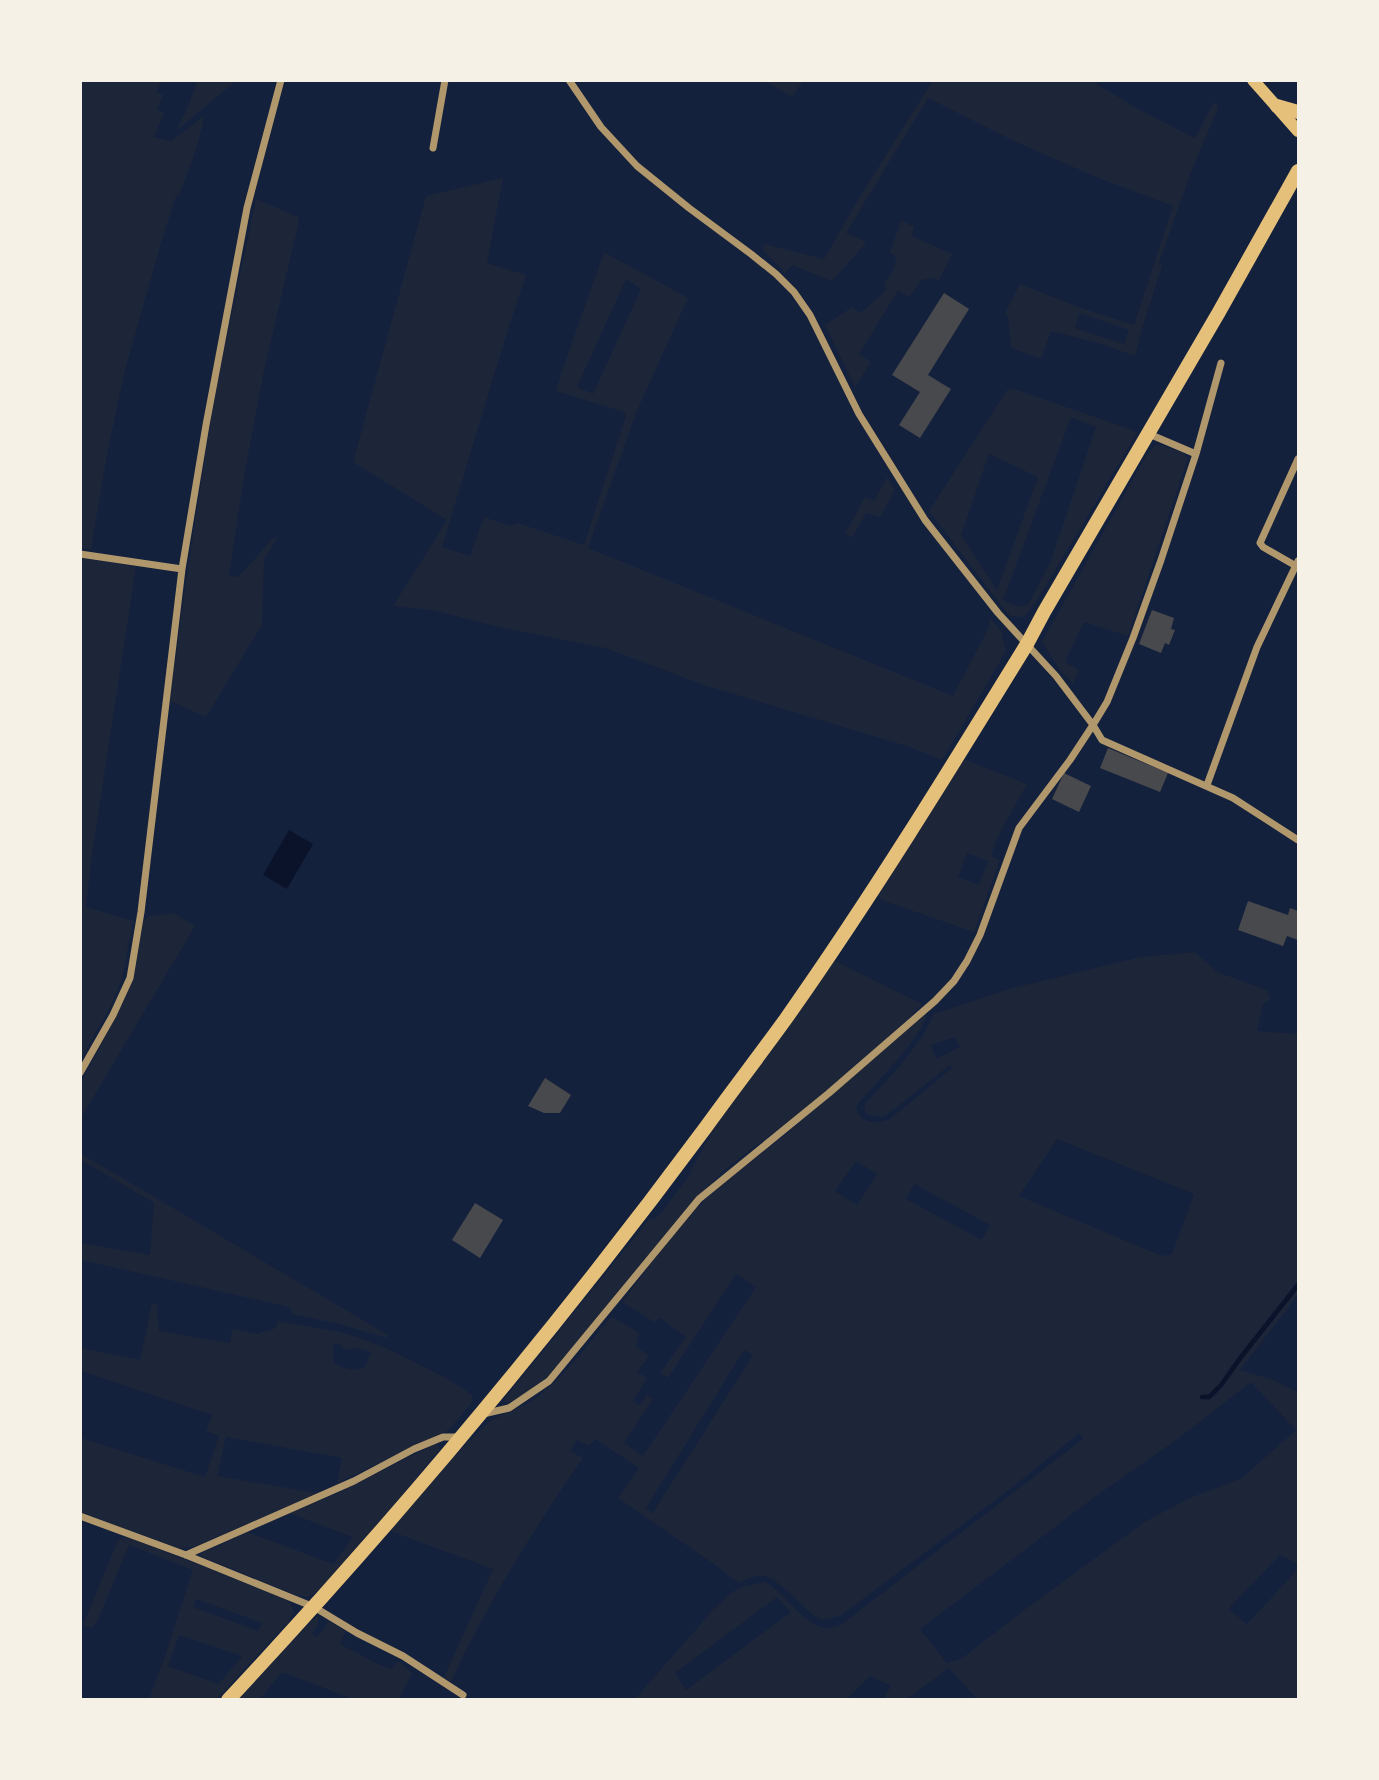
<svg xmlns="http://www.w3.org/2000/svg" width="1379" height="1780" font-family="'Playfair Display',serif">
  <rect width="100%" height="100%" fill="#14213d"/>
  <path fill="#1d2539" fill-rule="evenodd" d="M933,80l159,1 46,28 57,29 19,-36 5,4 -28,66 -32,91 3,2 -20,64 -7,27 -34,-12 -50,-13 -10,28 -30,-11 -3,-32 -3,-3 15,-29 61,24 53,17 39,-119 -77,-29 -82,-36 -86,-43 -82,135 21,9 -35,39 -40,-16 -7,8 -22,-23 1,-6 60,15 35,-61zM1079,313l50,17 -5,14 -49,-16z
    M80,81h81l-4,11 6,3 -6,14 7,4 -10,24 17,4 33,-25c-4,27 -15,53 -25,79l-3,1 -15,47 -36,127 -17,79 -17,100 -11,-1z
    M197,81h39l-60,50 13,-27z
    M765,81h38l-11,16z
    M503,178l-16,85 39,12 -21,64 -63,208 28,9 14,-39 27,9 7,-3 66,22 42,-129 -2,-4 -68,-21 7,-23 41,-116 84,46 -52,115 -48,135 365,148 36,-69 1,-9 11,13 5,20 -64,109 -32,-13 -206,-62 -99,-37 -106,-21 -67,-17 -39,-4 54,-86 -94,-58 73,-266zM626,279l15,10 -48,105 -16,-7z
    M256,199l42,18 1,4 -35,149 -20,107 -15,99 8,1 6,-5 29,-33 6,-2 -14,22 -2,66 -56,92 -36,-16 14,-106 29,-192z
    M901,220l13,7 -2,9 40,18 -13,27 -6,-3 -11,2 -13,17 -11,-6 -39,63 12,8 -16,25 -30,-62 27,-18 9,6 25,-23 -2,-6 10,-15 2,-13 -6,-3z
    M1014,389l116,40 7,4 -101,169 -12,15 -13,-1 -7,-7 -75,-98 78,-121zM1071,417l25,10 -46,136 -22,42 -12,1 -13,-6zM989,454l49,23 -41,113 -36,-55z
    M1157,444l26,9 5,5 -60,178 -44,-14 -19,40 14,8 -6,14 -13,-14 -18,-28 105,-188z
    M887,477l8,13 -15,27 -14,-4 -14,25 -7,-4 20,-37 9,4z
    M81,558l55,9 -44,288 -6,52 47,14 -11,58 -11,27 -30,53z
    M966,760l61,24 -30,54 -6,18 9,4 -26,72 -87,-30 -7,-3 -3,-4 84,-132zM967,853l21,8 -9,24 -21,-8z
    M174,913l21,13 -114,192v-36l45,-85 8,-24 6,-47 9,-10z
    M1195,952l22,20 50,18 3,9 -7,5 -6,27 41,3v246l-70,90 -16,27 4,-1 16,-24 66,-83v6l-58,75 31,9 27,13v172l-18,-9 -52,54 19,15 51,-55v130h-321l-28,-31 -42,31h-21v-5l5,-8 -21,-10 -23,23h-212l78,-89 19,-18 10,-5 23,-5c21,11 37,42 60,46 5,1 12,-2 17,-4l241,-185 -4,-6 -65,53 -174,130 -19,4c-17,-9 -41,-41 -56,-44 -9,-1 -18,3 -26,7l-21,-16 -100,-69 21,-30 -44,-29 -6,7 -13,-6 -5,11 12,7c-49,71 -96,145 -132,224l-7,-5 49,-108 -103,-38c32,-37 62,-76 98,-108 12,-10 30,-13 43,-22 31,-21 54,-53 78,-82l4,-2 26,16 -3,13 13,10 -12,16 10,6 -14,23 7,4 7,-10 6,4 -29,44 19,13 113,-169 -20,-13 -68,104 -8,-5 26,-36 -26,-19 -6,4 -32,-20 55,-73 39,-41 69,-53 140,-121 2,3c-12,22 -28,42 -46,61 -8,10 -18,18 -25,29 5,18 20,17 34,12l62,-51 -2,-3 -57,45 -10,7 -17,-3 -2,-9 35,-38 23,-30 12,-23 75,-25 132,-32zM955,1037l5,10 -24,12 -5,-14zM1057,1139l137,55 -22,60 -10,2 -143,-60zM856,1161l21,13 -20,31 -22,-14zM914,1184l76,41 -8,15 -76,-41zM744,1350l9,5 -101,159 -6,-6zM1251,1382l45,48 -54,48 -52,20 -44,23 -119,87 -66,51 -14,4 -27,-34 176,-133 83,-58zM777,1597l14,15 -105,78 -11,-17z
    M833,960l89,44 -14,15 -51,46 -63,52 -71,54 -22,22 -33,38 -118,144 -29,22 -12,5h-4v-4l145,-180 3,2 9,-8 29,-39v-3l25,-45z
    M81,1154l14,8 293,173 -2,3 -46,-14 -48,-10 -1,-5 -6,-3 -204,-46v-17l69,12 4,-52 -73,-43z
    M152,1303l5,1 2,27 71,12 2,-14 25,5 19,-6 2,-7 62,11 23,7 23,9 60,30 18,11 8,6 1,6 -24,29 -112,53 5,-25 -116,-21 -9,39 100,17 -123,54 -17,1 -96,-36v-74l124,39 14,-41 -13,-5 6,-16 -131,-44 -1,-23 60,12zM339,1343l6,7 11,-2 16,4 -8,16c-12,3 -20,1 -31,-6l1,-11 -1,-7z
    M435,1444l4,2v4l-43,53 -79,89 -9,5 -12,-2 -95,-39 2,-4 16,-6 28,-14 86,32 20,-27 -64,-24 49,-20z
    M122,1538h8l153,60 8,6 3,8 -3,7 -74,80h-68l15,-40 29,-89 -64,-25 -32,77 -6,6 -8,-3 34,-83zM196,1599l66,24v1l-4,7 -65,-24zM179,1635l63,21v1l-24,27 -50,-18z
    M318,1617v8l-6,9 4,3 8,-8 4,-8 18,10 -6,13 40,21 12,4 6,-8 14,12 -13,26h-46l-71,-27 -22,27h-21l73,-79z"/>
  <path fill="#0b132b" d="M289,830l24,14 -26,45 -24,-14z"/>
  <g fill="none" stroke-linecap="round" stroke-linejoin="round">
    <path stroke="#0b132b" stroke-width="4.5" d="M1202,1397h7l13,-13 19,-27 57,-72"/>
  </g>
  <path fill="#48494c" d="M944,293l25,16 -41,66 23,14 -31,49 -21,-13 21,-33 -28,-17z
    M1152,610l22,8 -3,11 4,1 -6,15 -4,-2 -4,10 -22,-9z
    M1108,748l60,25 -8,19 -60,-24z
    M1064,773l27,13 -12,26 -27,-13z
    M1248,901l40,14 2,-7 8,3v29l-11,-4 -4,10 -45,-16z
    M545,1078l26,17 -11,18h-16l-16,-7z
    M475,1203l28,17 -23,38 -28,-18z"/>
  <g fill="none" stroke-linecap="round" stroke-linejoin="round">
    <path stroke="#b1986c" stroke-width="7" d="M569,80l32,47 36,39 52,42 62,46 25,20 18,18 16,23 49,99 66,106 73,93 58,63 37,49 9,15 131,58 65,42
      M433,148l12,-68
      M1196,454l25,-91
      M80,554l102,15
      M1296,566l-33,-19 -3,-4 38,-84
      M1207,785l50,-138 41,-86
      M80,1073l33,-58 17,-37 11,-66 41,-343 24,-144 41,-217 34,-128
      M483,1414l26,-6 40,-27 150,-182 130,-106 106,-92 19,-20 13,-20 13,-26 39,-107 51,-68 23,-35 14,-23 26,-64 28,-78 35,-106 -47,-20
      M80,1516l106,39 128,52 43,26 46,23 60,39
      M186,1555l168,-74 60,-32 29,-12h17"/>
    <path stroke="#e5c07b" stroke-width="12" d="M1253,80l45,51"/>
    <path stroke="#e5c07b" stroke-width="14" d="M1277,106l21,6
      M228,1700c170,-182 330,-373 478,-573 26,-36 53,-71 79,-107 86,-122 164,-249 242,-376l17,-32 175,-300 79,-141"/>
  </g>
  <rect width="1379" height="1780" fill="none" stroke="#f6f1e7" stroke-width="164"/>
</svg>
